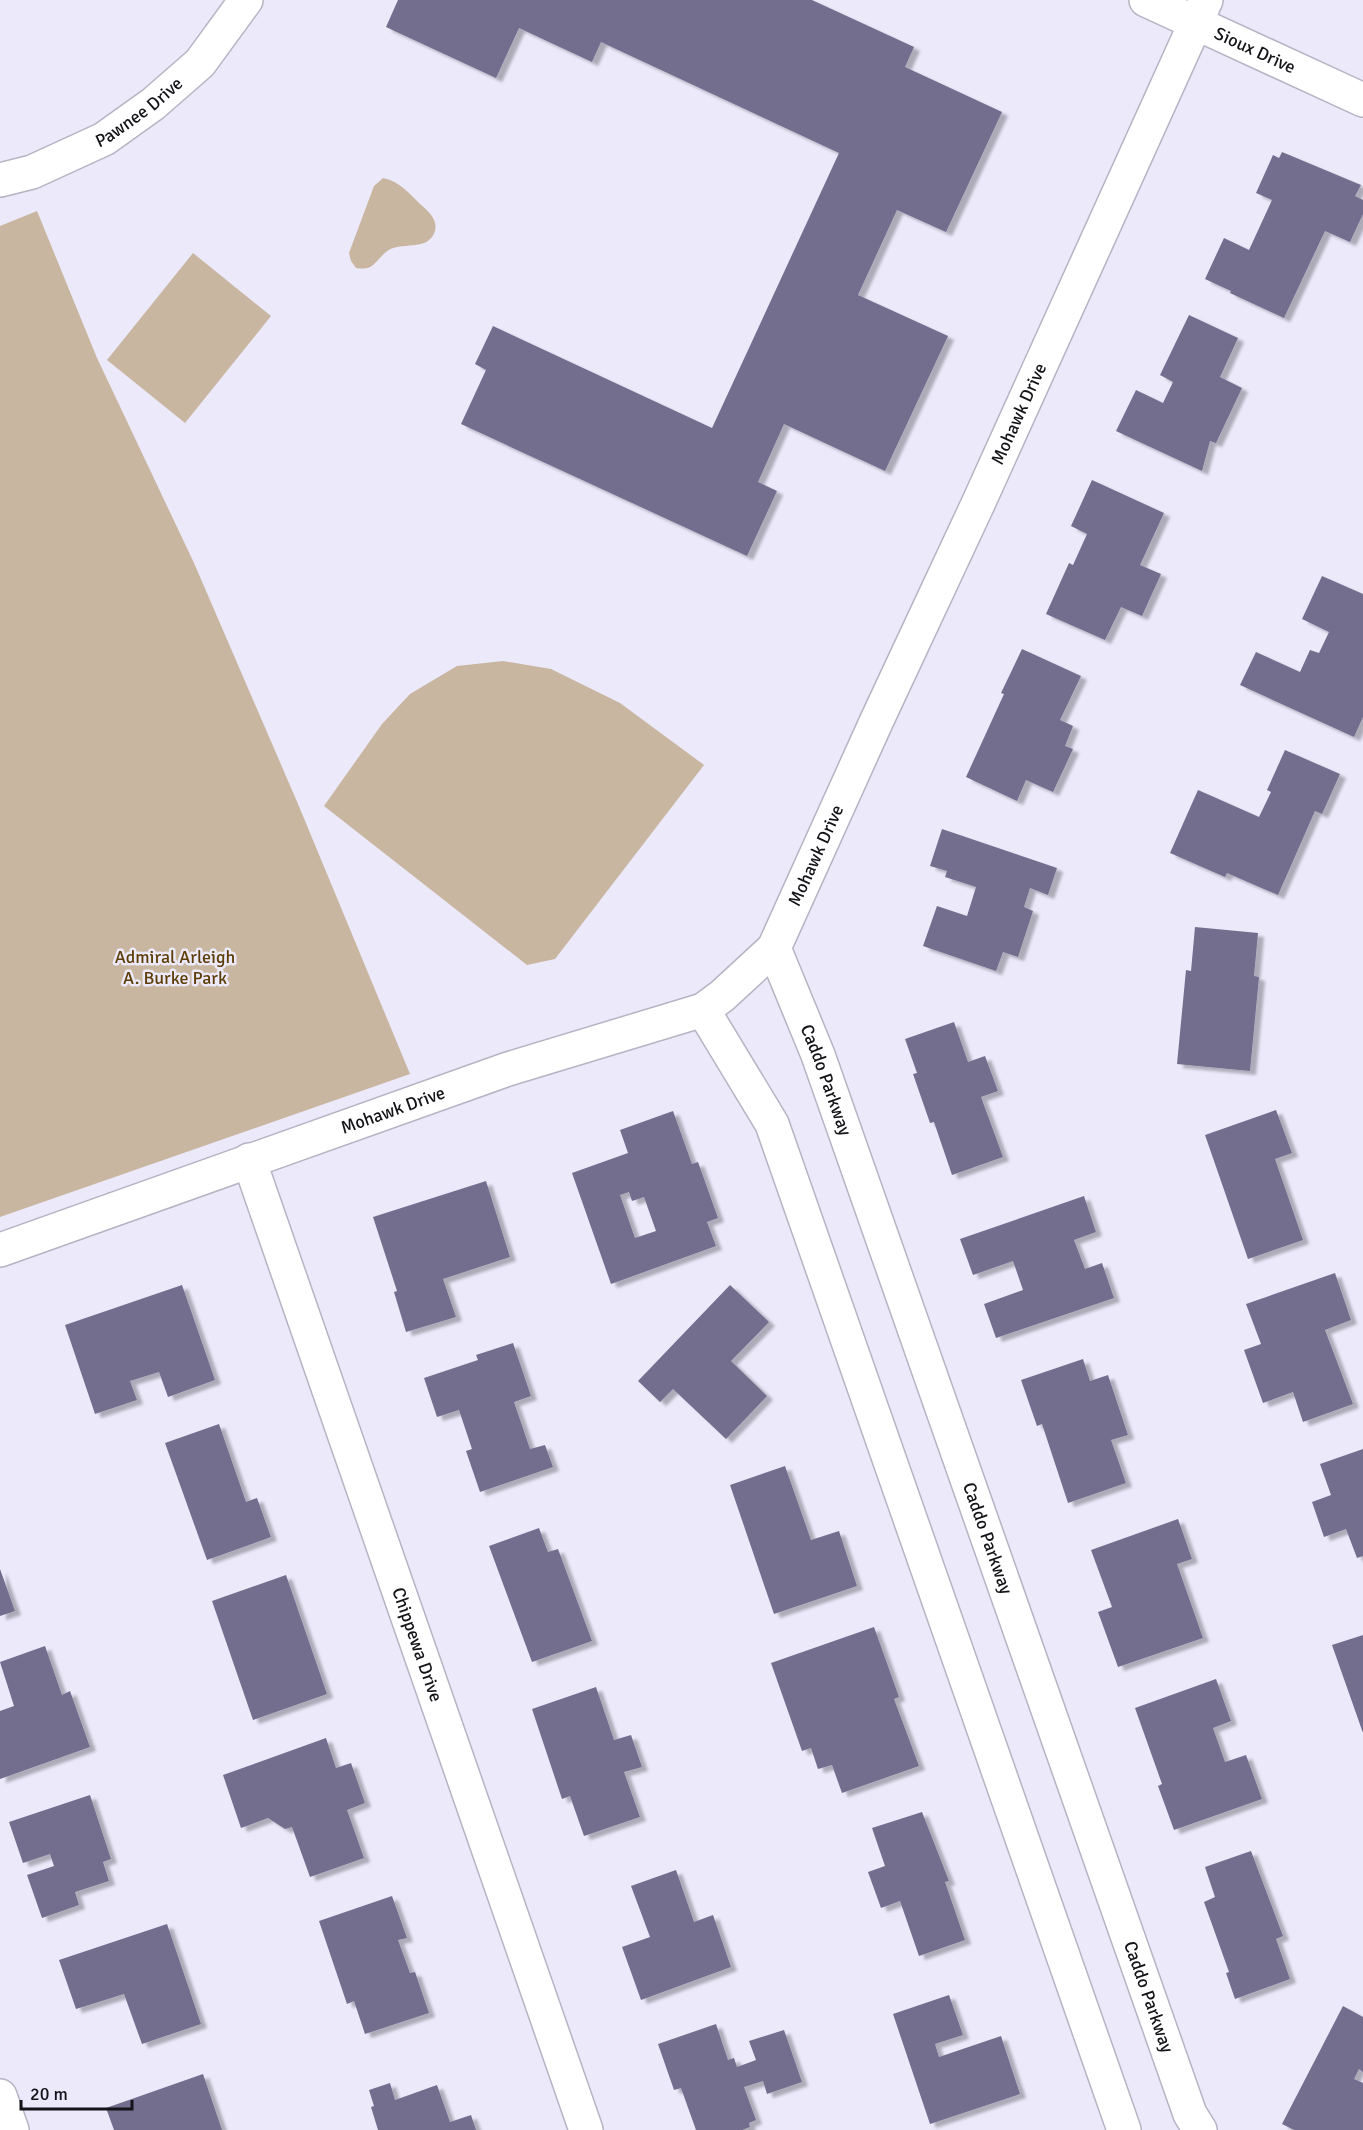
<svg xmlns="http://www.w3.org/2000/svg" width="1363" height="2130" font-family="Signika,sans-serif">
  <defs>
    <filter id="shadow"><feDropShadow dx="6" dy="4" stdDeviation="1.5" flood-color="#0004"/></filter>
  </defs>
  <rect width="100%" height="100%" fill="#ebe9fa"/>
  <path fill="#c8b6a0" d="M383,178c16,3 26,15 37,26 8,7 18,15 15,27 -7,22 -35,9 -49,21 -12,10 -12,19 -30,16l-5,-7 -2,-8 25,-67z
    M37,211l60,147 97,205 104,241 112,270 -410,143v-991z
    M193,253l78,63 -86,107 -78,-63z
    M503,661l48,8 69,34 84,62 -149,194 -28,6 -203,-159 58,-82 28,-30 47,-28z"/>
  <path fill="#736e8e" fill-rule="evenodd" filter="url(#shadow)" d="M398,0h414l102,47 -9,20 97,45 -56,120 -49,-22 -39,85 90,41 -63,135 -101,-47 -26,58 19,9 -30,65 -286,-132 25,-54 -11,-6 18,-38 219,102 127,-275 -238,-111 -9,20 -73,-34 -23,50 -110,-51z
    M1282,152l79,33 -6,11 8,4v14l-13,28 -25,-11 -41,87 -54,-25 1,-2 -26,-12 19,-41 25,12 23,-50 -16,-7 17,-38 6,3z
    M1189,315l49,23 -18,39 22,11 -26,55 -6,-2 -8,30 -86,-40 20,-41 27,13 10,-21 -13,-7z
    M1092,480l72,33 -24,52 21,9 -19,42 -21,-9 -16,33 -59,-26 23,-51 4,2 14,-31 -16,-8z
    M1322,576l41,18v123l-9,20 -114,-52 16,-33 44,20 10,-22 9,3 10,-21 -27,-13z
    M1022,649l59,27 -21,44 13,6 -8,20 8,3 -20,43 -27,-12 -9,21 -51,-24 38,-83 -3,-1z
    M1285,750l55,24 -18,40 -7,-3 -37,84 -51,-22 -2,4 -55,-24 28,-63 61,27 12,-25 -4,-2z
    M942,829l115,39 -9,27 -18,-7 -6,19 9,4 -15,46 -15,-5 -7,19 -73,-25 14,-40 30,10 9,-29 -31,-10 2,-6 -17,-5z
    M1195,927l63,6 -4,43 5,1 -9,94 -73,-7 9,-94 5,1z
    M954,1022l14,40 17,-6 13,35 -17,6 22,60 -51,18 -18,-53 -4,1 -17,-49 4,-1 -12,-34z
    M1276,1110l16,43 -17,6 28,81 -55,19 -43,-124z
    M673,1111l19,53 6,-2 20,56 -11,4 9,24 -105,38 -39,-111 56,-20 -8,-23zM629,1192l3,9 12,-4 12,34 -21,7 -15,-43z
    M486,1181l24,76 -67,22 13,38 -50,15 -12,-40 3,-1 -24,-74z
    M1084,1196l12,36 -22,8 11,29 17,-6 12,35 -118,40 -12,-34 39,-14 -10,-29 -40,14 -13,-36z
    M1335,1273l16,47 -26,10 28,74 -50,18 -10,-30 -30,11 -19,-53 17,-6 -15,-40z
    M182,1285l33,95 -47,17 -9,-25 -29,9 7,19 -42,14 -30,-89z
    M730,1285l39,37 -38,39 36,35 -41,43 -53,-50 -13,13 -22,-21z
    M513,1343l18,53 -17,6 16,47 15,-4 8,22 -73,25 -14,-41 6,-2 -13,-39 -22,7 -13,-39 54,-18 -2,-5z
    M1083,1359l7,22 18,-6 20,60 -17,5 15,43 -58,20 -26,-79 -5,2 -16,-46z
    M219,1424l27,78 11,-4 14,39 -64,23 -42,-117z
    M1363,1449v107l-6,2 -11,-29 -22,8 -12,-35 19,-7 -11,-31z
    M785,1466l26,74 28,-9 18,55 -83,28 -44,-129z
    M1178,1519l14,40 -15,5 26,74 -85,29 -20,-55 14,-5 -21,-57z
    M539,1528l9,24 10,-3 34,92 -60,21 -43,-116z
    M0,1569l15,42 -15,5z
    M286,1575l41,119 -74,26 -41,-119z
    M874,1627l25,70 -5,2 25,67 -77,27 -10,-28 -14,4 -7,-21 -9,3 -31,-88z
    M1363,1635v98l-31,-88z
    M45,1646l17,49 8,-4 20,56 -90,32v-68l14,-5 -14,-44z
    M1216,1679l15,42 -18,7 12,34 21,-7 16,44 -88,31 -16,-44 4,-2 -27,-76z
    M596,1687l18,53 17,-5 11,32 -18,5 16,45 -56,19 -14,-40 -8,3 -30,-90z
    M326,1738l10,30 15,-5 14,40 -18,7 17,48 -54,19 -18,-50 -7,2 -17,-11 -27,10 -18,-53z
    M90,1795l21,64 -8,3 6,19 -34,11 4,13 -37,13 -15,-43 27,-9 -4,-12 -27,9 -14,-41z
    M922,1812l27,69 -4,1 20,58 -46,16 -19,-55 -19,7 -13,-36 17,-6 -13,-38z
    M1251,1851l32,85 -7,3 14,40 -55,20 -9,-26 3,-1 -25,-70 11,-5 -10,-30z
    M676,1870l18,52 19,-7 18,52 -90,33 -19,-53 28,-10 -19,-51z
    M392,1896l15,42 -9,2 12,33 5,-1 14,41 -64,21 -11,-33 -7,3 -28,-83z
    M167,1924l34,100 -59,20 -18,-50 -48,15 -17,-49z
    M949,1995l14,40 -28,9 4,13 62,-21 19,58 -90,30 -37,-110z
    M1343,2006l20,11v55l-4,-3 -5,10 9,4v47h-69l-12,-6z
    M716,2024l12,36 6,-2 3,9 19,-7 -7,-19 35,-11 18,52 -35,12 -4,-13 -19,6 12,33 -7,3 1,4 -8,3h-46l-15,-42 -7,2 -16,-46z
    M203,2074l19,56h-108l-8,-22z
    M390,2083l5,17 42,-15 13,37 21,-7 5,15h-98l-7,-23 3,-1 -5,-16z"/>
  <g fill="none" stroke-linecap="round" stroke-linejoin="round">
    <defs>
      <g id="minor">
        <path id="s1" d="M1146,0l217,100"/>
        <path id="s2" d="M0,180l32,-8 72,-33 49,-35 47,-41 46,-63"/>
        <path id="s3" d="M774,948l44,107 372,1059 10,16"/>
        <path d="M703,1010l69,114 352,1006"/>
        <path id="s4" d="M249,1160l337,970"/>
        <path id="s5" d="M0,1250l508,-181 195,-59 19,-14 52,-48 103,-228 100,-214 229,-506"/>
        <path d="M0,2096l12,34"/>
      </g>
    </defs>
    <use href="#minor" stroke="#b6b4c3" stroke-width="36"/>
    <use href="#minor" stroke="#fff" stroke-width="33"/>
  </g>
  <g text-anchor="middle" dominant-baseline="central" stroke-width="5" stroke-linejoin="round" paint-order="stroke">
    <g font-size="18" fill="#131318" stroke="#ebe9fa">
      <text stroke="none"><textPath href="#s1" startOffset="120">Sioux Drive</textPath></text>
      <text stroke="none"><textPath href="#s2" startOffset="156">Pawnee Drive</textPath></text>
      <text stroke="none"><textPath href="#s5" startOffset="1425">Mohawk Drive</textPath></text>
      <text stroke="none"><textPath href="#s5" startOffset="939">Mohawk Drive</textPath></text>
      <text stroke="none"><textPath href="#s3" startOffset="142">Caddo Parkway</textPath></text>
      <text stroke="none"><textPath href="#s5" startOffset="417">Mohawk Drive</textPath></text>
      <text stroke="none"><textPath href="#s3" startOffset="628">Caddo Parkway</textPath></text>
      <text stroke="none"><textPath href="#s4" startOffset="513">Chippewa Drive</textPath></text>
      <text stroke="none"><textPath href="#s3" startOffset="1114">Caddo Parkway</textPath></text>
    </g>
    <g font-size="18" fill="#5d3d05" stroke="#ebe9fa">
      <text x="175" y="957">Admiral Arleigh<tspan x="175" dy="21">A. Burke Park</tspan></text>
    </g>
  </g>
  <path d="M21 2100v9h111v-9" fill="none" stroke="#131318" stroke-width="3"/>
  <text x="30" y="2100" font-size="18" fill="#131318" stroke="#ebe9fa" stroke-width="4.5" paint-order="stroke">20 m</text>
</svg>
